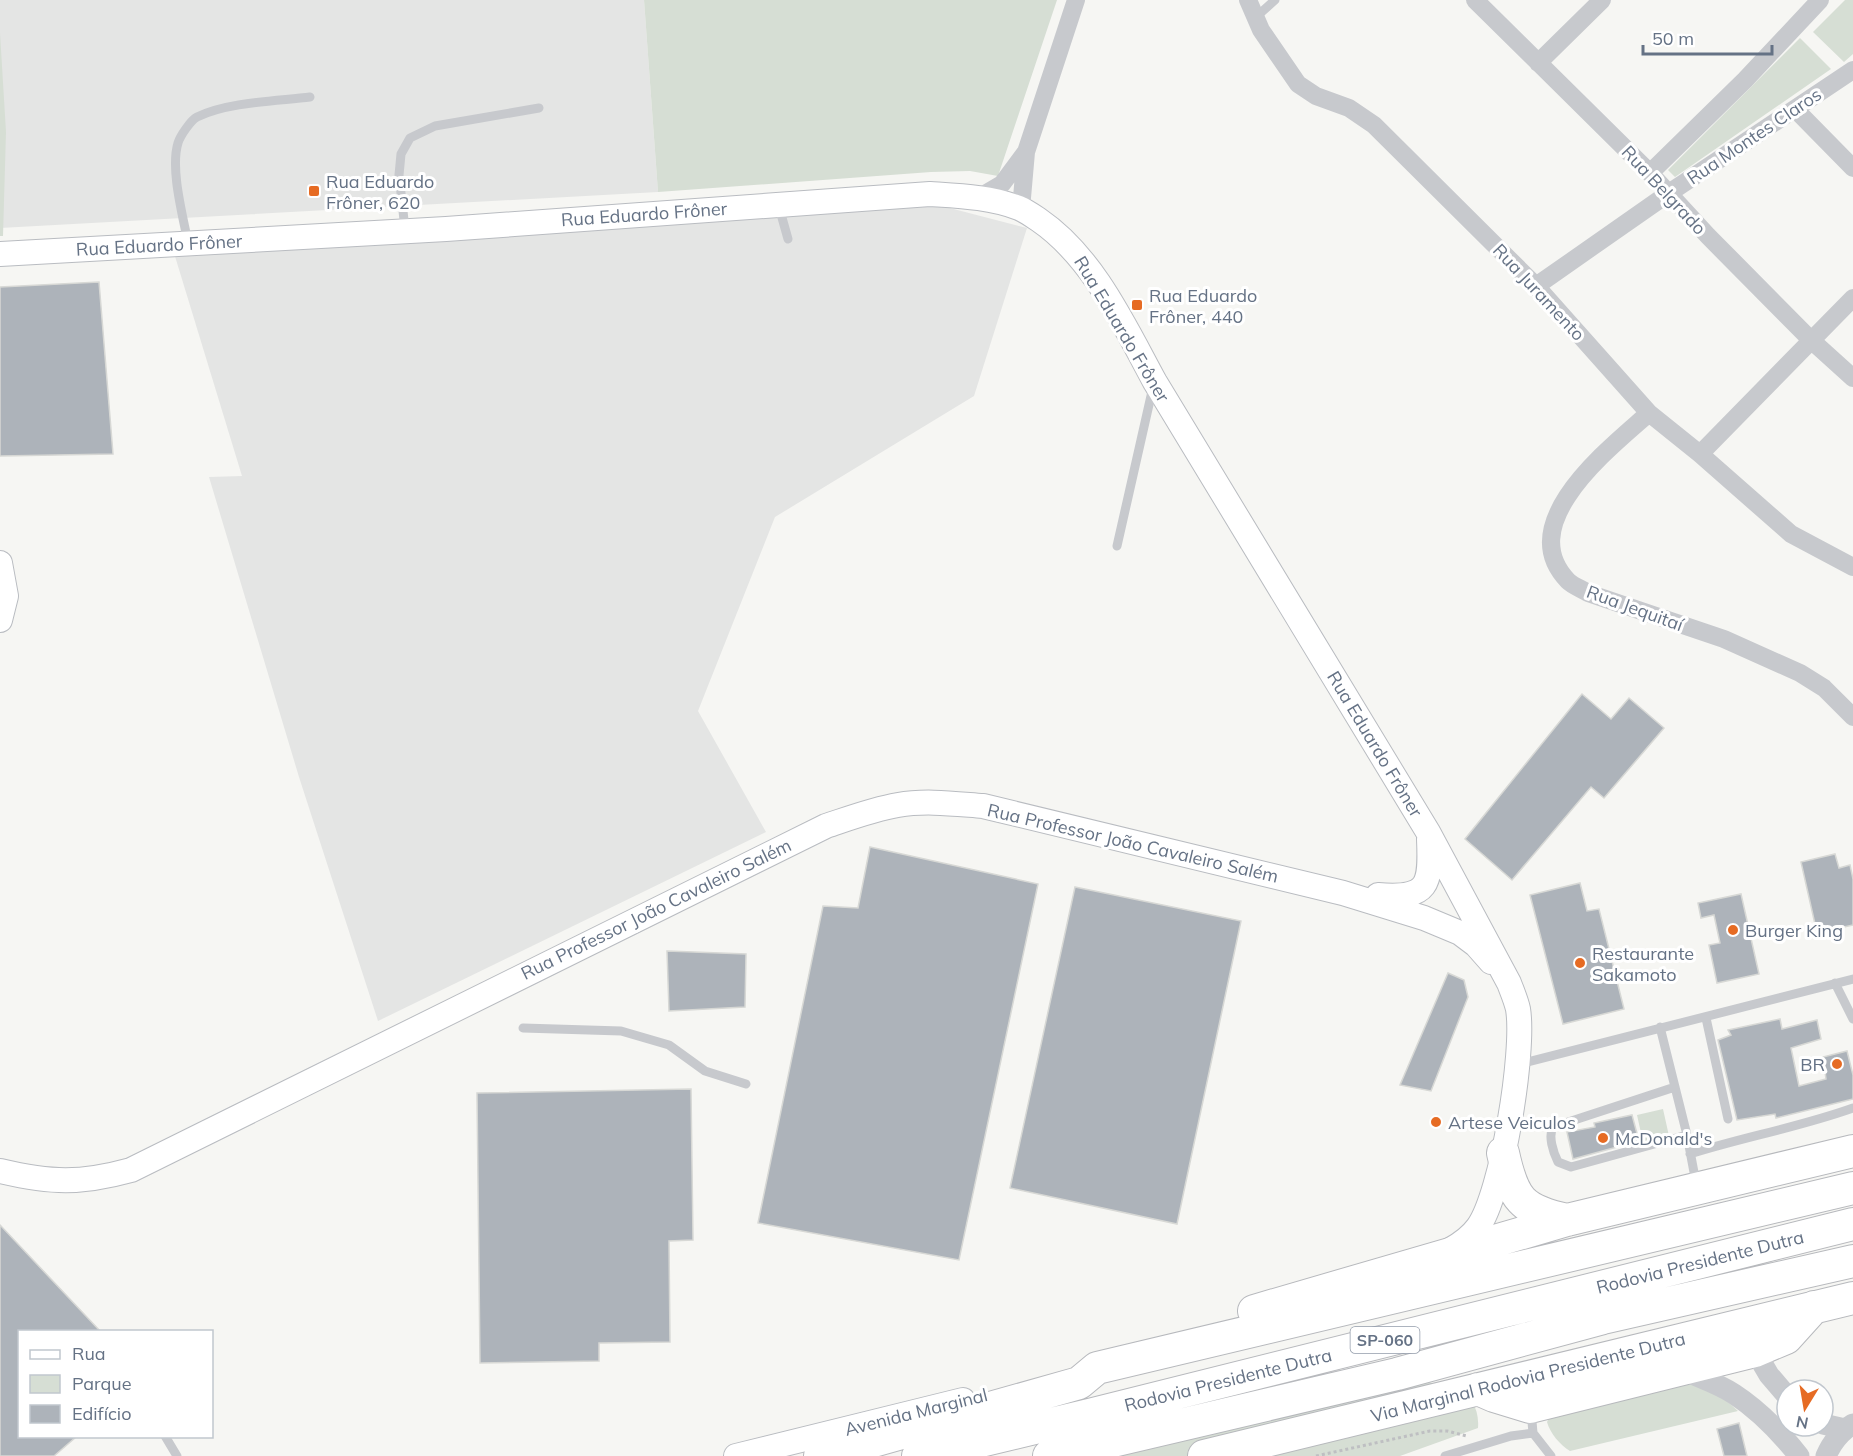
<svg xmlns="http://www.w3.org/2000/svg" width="1853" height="1456" font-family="Mulish,sans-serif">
  <rect width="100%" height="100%" fill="#f6f6f3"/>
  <path fill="#e4e5e4" d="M0,0h644l14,192 -658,36z
    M942,206l85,22 -53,168 -199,121 -77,194 68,121 -388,189 -79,-244 -90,-300 33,-1 -68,-223z"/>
  <path fill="#d6ded4" d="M644,0h413l-59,176 -28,-5 -39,1 -273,20z
    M1845,0h8v54l-9,8 -31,-30z
    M0,33l6,99 -3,104h-3z
    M1800,38l31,31 -156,108 -7,-7z
    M1663,1109l6,27 -26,6 -6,-27z
    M1414,1380c32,5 67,9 64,48l-78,28h-297z
    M1684,1381l32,10 22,20 -168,40c-10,-6 -20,-18 -23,-29l3,-6z"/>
  <path fill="#adb3ba" stroke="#d7d8d5" stroke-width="1.5" d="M99,282l14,172 -113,2v-169z
    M1582,694l29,25 18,-21 35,30 -60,70 -13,-11 -79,93 -47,-41z
    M870,847l168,37 -79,376 -201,-37 65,-317 35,2z
    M1835,854l4,14 11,-3 3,14v46l-36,8 -16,-71z
    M1580,883l7,28 12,-2 25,100 -61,15 -33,-129z
    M1075,887l166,34 -64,303 -167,-36z
    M1741,894l18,80 -42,9 -8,-38 11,-2 -6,-28 -13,3 -3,-15z
    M667,951l79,3 -1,53 -76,4z
    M1448,973l16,7 4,17 -37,94 -31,-6z
    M1780,1019l2,10 35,-9 4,19 -30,9 8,38 27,-7 -3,-22 24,-6 6,24v24l-77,19 -1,-4 -38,6 -19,-80 13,-5 -3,-5z
    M691,1089l2,151 -24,1 1,101 -71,1v18l-119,2 -3,-270z
    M1632,1115l7,26 -66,18 -6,-27 28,-5 -1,-4z
    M0,1225l101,107h-81v105h56l-22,19h-54z
    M1739,1423l8,33h-23l-7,-27z"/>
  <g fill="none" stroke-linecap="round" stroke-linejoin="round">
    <defs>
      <path id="secondary" d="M0,254l446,-25 484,-35c30,2 60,3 89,14 7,3 14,8 20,12 54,37 85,105 116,162l273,450 81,151c3,8 7,17 9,26 7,42 -16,185 -40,218 -8,11 -17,17 -28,23
        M0,563l6,33 -6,24
        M1378,895c51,4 53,-10 51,-56
        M0,1171c51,12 80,13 131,-1l695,-344c24,-8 48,-17 72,-21 28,-5 58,-1 85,1l360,87 81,25 36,15 16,12 15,17
        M736,1456l227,-56"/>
      <path id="motorway" d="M1503,1153c10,46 18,57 64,67
        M1254,1311l313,-91 286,-69
        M1478,1389l16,7 36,11 225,-56 31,-13 28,-31
        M820,1456l259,-73 18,-15 756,-180
        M918,1456l171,-41 764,-191
        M1049,1456l348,-82 206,-56 250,-57
        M1204,1456l649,-158"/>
    </defs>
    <use href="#secondary" stroke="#b9bcc1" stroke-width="26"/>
    <use href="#motorway" stroke="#b7b9bd" stroke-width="34"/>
    <path stroke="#bebfc2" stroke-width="3" stroke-dasharray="3 3" stroke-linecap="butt" d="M1316,1456l114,-25h17l20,5"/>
    <path stroke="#c7c9cd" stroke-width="9" d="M1256,17l19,-17
      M779,207l9,32
      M405,229l-6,-54 2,-21 9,-16 25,-12 104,-18
      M188,243c-5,-27 -18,-74 -10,-100 2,-7 13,-23 19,-26 30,-15 80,-16 113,-20
      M1117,546l36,-159
      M1835,983l18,36
      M1706,1018l22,101
      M1660,1027l27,108 9,48
      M523,1028l98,3 48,14 36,26 41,13
      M1520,1064l333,-85
      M1675,1087l-122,40c-5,9 0,25 5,35l13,5 116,-32
      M1690,1154c54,-17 110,-27 163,-46
      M1531,1410l2,23 18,23
      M165,1436l12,20
      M1445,1456l66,-20 22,-3"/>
    <path stroke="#c7c9cd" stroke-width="18" d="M1248,0l13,30 37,54 18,12 33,12 25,17 162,161 113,127 51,41 91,80 62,33
      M1475,0l175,173 58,63 103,104 42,38
      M1538,63l64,-63
      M1795,109l58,59
      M1650,173l95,-93 75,-80
      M980,197l22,-13 23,-31
      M1021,209l5,-57 50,-152
      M1536,286l133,-93 184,-123
      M1649,413c-39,35 -137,110 -81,168 5,5 14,8 20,12l136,46 76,34 24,15 29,29
      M1700,454l153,-156"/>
    <path stroke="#c7c9cd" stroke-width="21" d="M1755,1351l14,24 18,21
      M1683,1370c17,8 36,14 51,24 26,17 46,38 65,62
      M1823,1424l22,5
      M1826,1456c6,-14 14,-24 27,-32"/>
    <use href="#secondary" stroke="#fff" stroke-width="24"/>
    <use href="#motorway" stroke="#fff" stroke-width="32"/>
  </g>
  <g fill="#e66b23" stroke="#fff" stroke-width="2">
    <rect x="308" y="185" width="12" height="12" rx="3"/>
    <rect x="1131" y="299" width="12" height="12" rx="3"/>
    <circle cx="1733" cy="930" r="6"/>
    <circle cx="1580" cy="963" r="6"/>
    <circle cx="1837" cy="1064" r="6"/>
    <circle cx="1436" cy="1122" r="6"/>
    <circle cx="1603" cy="1138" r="6"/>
  </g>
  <g text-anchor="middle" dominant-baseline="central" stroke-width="6" stroke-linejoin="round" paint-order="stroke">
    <rect fill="#fff" stroke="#939caa" stroke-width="1.5" x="1350.5" y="1327" width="69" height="26" rx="4.5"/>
    <g font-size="16" font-weight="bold" fill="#657285">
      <text x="1385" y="1340">SP-060</text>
    </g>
    <g font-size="18" fill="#657285" stroke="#fff">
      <text transform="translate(1754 136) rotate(-34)">Rua Montes Claros</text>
      <text transform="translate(1664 190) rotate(47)">Rua Belgrado</text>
      <text transform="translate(644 214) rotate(-4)">Rua Eduardo Frôner</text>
      <text transform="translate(159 245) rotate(-3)">Rua Eduardo Frôner</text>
      <text transform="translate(1539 292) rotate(47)">Rua Juramento</text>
      <text transform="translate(1122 329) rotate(59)">Rua Eduardo Frôner</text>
      <text transform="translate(1635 608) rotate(20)">Rua Jequitaí</text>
      <text transform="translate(1375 744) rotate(59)">Rua Eduardo Frôner</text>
      <text transform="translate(1133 843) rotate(13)">Rua Professor João Cavaleiro Salém</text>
      <text transform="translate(656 909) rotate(-26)">Rua Professor João Cavaleiro Salém</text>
      <text transform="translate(1700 1262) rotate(-14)">Rodovia Presidente Dutra</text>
      <text transform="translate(1528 1377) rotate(-14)">Via Marginal Rodovia Presidente Dutra</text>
      <text transform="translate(1228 1380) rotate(-14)">Rodovia Presidente Dutra</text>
      <text transform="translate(916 1412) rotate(-14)">Avenida Marginal</text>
    </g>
    <g font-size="18" fill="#657285" stroke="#fff" text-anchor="start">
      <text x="326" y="181">Rua Eduardo<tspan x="326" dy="21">Frôner, 620</tspan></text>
      <text x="1149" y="295">Rua Eduardo<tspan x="1149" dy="21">Frôner, 440</tspan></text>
      <text x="1745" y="930">Burger King</text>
      <text x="1592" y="953">Restaurante<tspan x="1592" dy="21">Sakamoto</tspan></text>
      <text x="1825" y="1064" text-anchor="end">BR</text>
      <text x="1448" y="1122">Artese Veiculos</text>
      <text x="1615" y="1138">McDonald's</text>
    </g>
  </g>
  <rect x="18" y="1330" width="195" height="108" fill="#ffffff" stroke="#c1c7ce" stroke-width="1.5"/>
  <rect x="30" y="1350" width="30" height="9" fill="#ffffff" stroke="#c1c7ce" stroke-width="1.5"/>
  <text x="72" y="1360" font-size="18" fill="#657285">Rua</text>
  <rect x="30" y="1375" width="30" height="18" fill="#d6ded4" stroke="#c1c7ce" stroke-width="1.5"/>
  <text x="72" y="1390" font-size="18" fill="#657285">Parque</text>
  <rect x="30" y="1405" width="30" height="18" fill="#adb3ba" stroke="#c1c7ce" stroke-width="1.5"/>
  <text x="72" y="1420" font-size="18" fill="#657285">Edifício</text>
  <g transform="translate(1805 1408) rotate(191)"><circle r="28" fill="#ffffff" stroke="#c1c7ce" stroke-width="1.5"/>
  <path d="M0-4.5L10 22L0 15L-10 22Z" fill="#e66b23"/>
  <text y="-9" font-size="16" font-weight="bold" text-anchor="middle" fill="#657285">N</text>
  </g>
  <path d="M1643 45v9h129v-9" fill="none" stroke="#657285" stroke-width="3"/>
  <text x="1652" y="45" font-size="18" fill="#657285" stroke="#ffffff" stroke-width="4.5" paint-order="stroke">50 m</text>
</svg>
